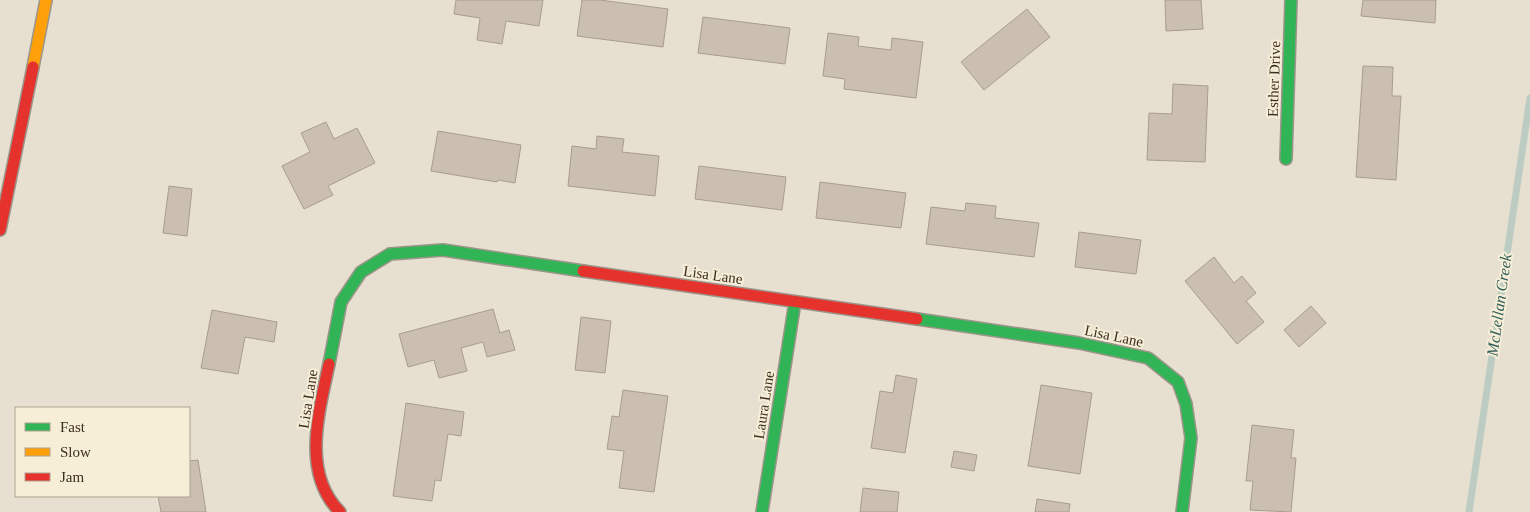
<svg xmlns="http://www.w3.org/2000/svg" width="1530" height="512" font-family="'Times New Roman',serif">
  <rect width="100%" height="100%" fill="#e7e0d1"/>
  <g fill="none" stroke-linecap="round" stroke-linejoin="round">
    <path stroke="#bcccc2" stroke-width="7" d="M1469,512l61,-414"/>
  </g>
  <path fill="#cbbfb2" stroke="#a89c90" d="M456,0h87l-4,26 -33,-5 -4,23 -25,-4 3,-22 -26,-4z
    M582,0h18l68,9 -5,38 -86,-11z
    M1165,0h36l2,29 -37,2z
    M1363,0h73l-1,23 -74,-7z
    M1027,9l23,28 -66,53 -23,-28z
    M703,17l87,11 -5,36 -87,-11z
    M828,33l31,4 -1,9 33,4 1,-12 31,4 -7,56 -72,-9 1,-10 -22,-3z
    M1363,66l30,1 -1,29h9l-5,84 -40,-3z
    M1173,84l35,2 -3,76 -58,-2 2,-47 23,1z
    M326,122l8,17 23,-11 18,35 -47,23 5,9 -29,14 -22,-43 28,-14 -9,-19z
    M438,131l83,14 -6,38 -17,-3 -1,2 -66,-11z
    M597,136l27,3 -2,13 37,4 -4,40 -87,-10 4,-40 24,3z
    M699,166l87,11 -4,33 -87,-11z
    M820,182l86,11 -5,35 -85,-10z
    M169,186l23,3 -5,47 -24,-3z
    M966,203l30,3 -1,12 44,5 -5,34 -108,-13 5,-37 34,4z
    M1079,232l62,8 -5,34 -61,-7z
    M1214,257l20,26 8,-7 14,17 -10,8 18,21 -27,22 -52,-63z
    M1311,306l15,17 -27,24 -15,-17z
    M493,309l7,24 9,-3 6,20 -28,7 -4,-15 -22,6 6,23 -28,7 -5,-18 -26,7 -9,-33z
    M212,310l65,12 -3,20 -29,-5 -7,37 -37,-6z
    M581,317l30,4 -6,52 -30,-3z
    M896,375l21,4 -12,74 -34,-5 9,-57 13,2z
    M1041,385l51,8 -12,81 -52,-8z
    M623,390l45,6 -14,96 -35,-4 5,-37 -17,-2 5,-33 7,1z
    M406,403l58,9 -3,24 -13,-2 -7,47 -6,-1 -3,21 -39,-5z
    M1252,425l42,5 -3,28h5l-5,54 -41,-2 3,-29h-7z
    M954,451l23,4 -3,16 -23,-4z
    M198,460l8,52h-45l-3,-16h31v-35z
    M863,488l36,4 -2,20h-37z
    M1037,499l33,5 -1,8h-34z"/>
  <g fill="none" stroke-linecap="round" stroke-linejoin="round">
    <defs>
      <path id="fast" d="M1286,159l5,-159
        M917,319l162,24 69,15 30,24 8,22 5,34 -9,74
        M329,364l12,-62 20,-30 29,-18 53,-4 140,21
        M762,512l33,-210"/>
      <path id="slow" d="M33,67l13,-67"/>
      <path id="jam" d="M0,230l33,-163
        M583,271l334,48
        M329,364c-10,48 -28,109 11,148"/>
    </defs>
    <use href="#fast" stroke="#9c958a" stroke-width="14"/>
    <use href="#slow" stroke="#9c958a" stroke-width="14"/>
    <use href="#jam" stroke="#9c958a" stroke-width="14"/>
    <use href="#fast" stroke="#30b455" stroke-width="11"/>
    <use href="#slow" stroke="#ff9f0a" stroke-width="11"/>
    <use href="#jam" stroke="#e5322d" stroke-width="11"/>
  </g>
  <g text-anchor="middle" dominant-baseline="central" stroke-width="4" stroke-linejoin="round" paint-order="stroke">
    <g font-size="15" fill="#3d2e20" stroke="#f7eed8">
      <text transform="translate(1274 79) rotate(-88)">Esther Drive</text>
      <text transform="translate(713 275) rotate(8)">Lisa Lane</text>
      <text transform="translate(1114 336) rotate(12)">Lisa Lane</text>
      <text transform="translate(308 399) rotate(-81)">Lisa Lane</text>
      <text transform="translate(764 405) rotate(-81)">Laura Lane</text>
    </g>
    <g font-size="16" font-style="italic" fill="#2f5d5a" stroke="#f7eed8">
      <text transform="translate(1499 305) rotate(-82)">McLellan Creek</text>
    </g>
  </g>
  <rect x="15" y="407" width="175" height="90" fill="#f7eed8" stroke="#ada18e"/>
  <rect x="25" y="423" width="25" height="8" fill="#30b455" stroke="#ada18e"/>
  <text x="60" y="432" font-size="15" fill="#3d2e20">Fast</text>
  <rect x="25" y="448" width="25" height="8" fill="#ff9f0a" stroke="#ada18e"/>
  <text x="60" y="457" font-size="15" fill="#3d2e20">Slow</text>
  <rect x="25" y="473" width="25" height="8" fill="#e5322d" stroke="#ada18e"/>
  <text x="60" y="482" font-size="15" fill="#3d2e20">Jam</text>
</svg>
